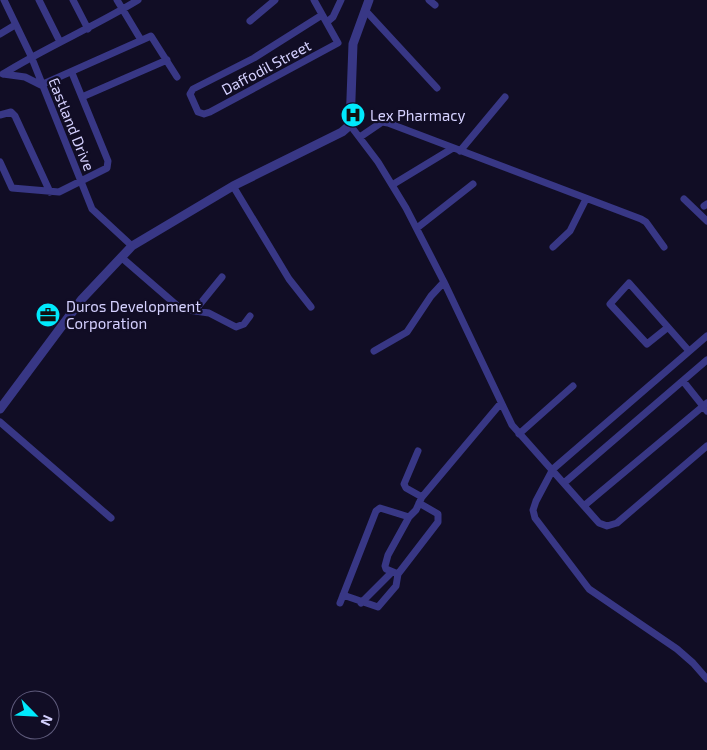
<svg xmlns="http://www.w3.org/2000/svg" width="707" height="750" font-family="'Exo 2',sans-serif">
  <rect width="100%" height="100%" fill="#110d25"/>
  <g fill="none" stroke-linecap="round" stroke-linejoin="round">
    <path stroke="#383785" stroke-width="7" d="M4,0l27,56 61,153 40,37
      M39,0l21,42
      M73,0l15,29
      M117,0l24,40
      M314,0l24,43
      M429,0l6,5
      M365,10l72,78
      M322,15l-68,43 -61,31 -3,5 8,18 6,2 6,-2 128,-69
      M250,21l25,-21
      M327,22l6,-5 8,-17
      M0,34l15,-9
      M3,74l22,3 16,8 110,-49 26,41
      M3,74c43,-27 91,-47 135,-74
      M82,97l85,-37
      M0,115l11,-3 4,4 35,76
      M350,125l28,37 28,46 38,74 68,143 87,98 8,3 10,-3 90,-77
      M360,137l22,-15 6,1 253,96 5,3 18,25
      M460,151l45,-54
      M0,162l12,26 47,4 48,-24 1,-7 -36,-88
      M392,185l61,-37
      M233,186l56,93 22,28
      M684,199l23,22
      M704,206l3,-2
      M417,228l56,-44
      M553,247l17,-16 16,-32
      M121,257l60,52 28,4 27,14 8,-3 6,-8
      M196,309l26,-32
      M667,328l-20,16 -37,-40 19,-21 60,68
      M707,336l-154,133 -17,32 -3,9 2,8 54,71 88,60 16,14 14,16
      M374,351l33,-19 24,-36 13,-14
      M683,381l24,30
      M0,422l111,96
      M519,434l54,-48
      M418,451l-14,33 2,4 16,9 79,-94
      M564,483l143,-123
      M585,505l122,-102
      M409,517l-21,38 -3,11 1,3 12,5 40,-52v-8l-19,-11
      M343,595l35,12 18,-21 2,-12
      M340,603l36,-92 4,-3 29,9 7,-7 5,-11
      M361,603l30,-30"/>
    <path stroke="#383785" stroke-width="9" d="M0,409l82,-110 50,-53 101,-60 109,-54 8,-7 3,-81 16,-44"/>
  </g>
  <defs>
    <symbol id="hospital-disc" viewBox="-11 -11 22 22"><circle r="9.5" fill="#00e9fc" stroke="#110d25"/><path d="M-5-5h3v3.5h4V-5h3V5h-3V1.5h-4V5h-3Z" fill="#111"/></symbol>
    <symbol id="office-disc" viewBox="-11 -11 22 22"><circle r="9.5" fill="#00e9fc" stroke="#110d25"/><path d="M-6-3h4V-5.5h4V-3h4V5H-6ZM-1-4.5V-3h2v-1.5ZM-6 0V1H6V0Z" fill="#111"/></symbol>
  </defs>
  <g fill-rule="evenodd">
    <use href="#hospital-disc" x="339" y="101" width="28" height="28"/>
    <use href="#office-disc" x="34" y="301" width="28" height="28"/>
  </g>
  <g text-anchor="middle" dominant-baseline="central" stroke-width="4.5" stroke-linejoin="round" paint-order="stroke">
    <g font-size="15" fill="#d5d1ff" stroke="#110d25">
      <text transform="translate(266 67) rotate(-28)">Daffodil Street</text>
      <text transform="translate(72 124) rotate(68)">Eastland Drive</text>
    </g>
    <g font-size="15" fill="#d5d1ff" stroke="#110d25" text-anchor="start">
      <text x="370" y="115">Lex Pharmacy</text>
      <text x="66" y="306">Duros Development<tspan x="66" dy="17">Corporation</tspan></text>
    </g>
  </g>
  <g transform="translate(35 715) rotate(114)"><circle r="24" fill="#110d25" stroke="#5f5b7c"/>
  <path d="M0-4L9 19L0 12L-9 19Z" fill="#00e9fc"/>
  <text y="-8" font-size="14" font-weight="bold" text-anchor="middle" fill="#d5d1ff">N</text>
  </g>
</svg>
